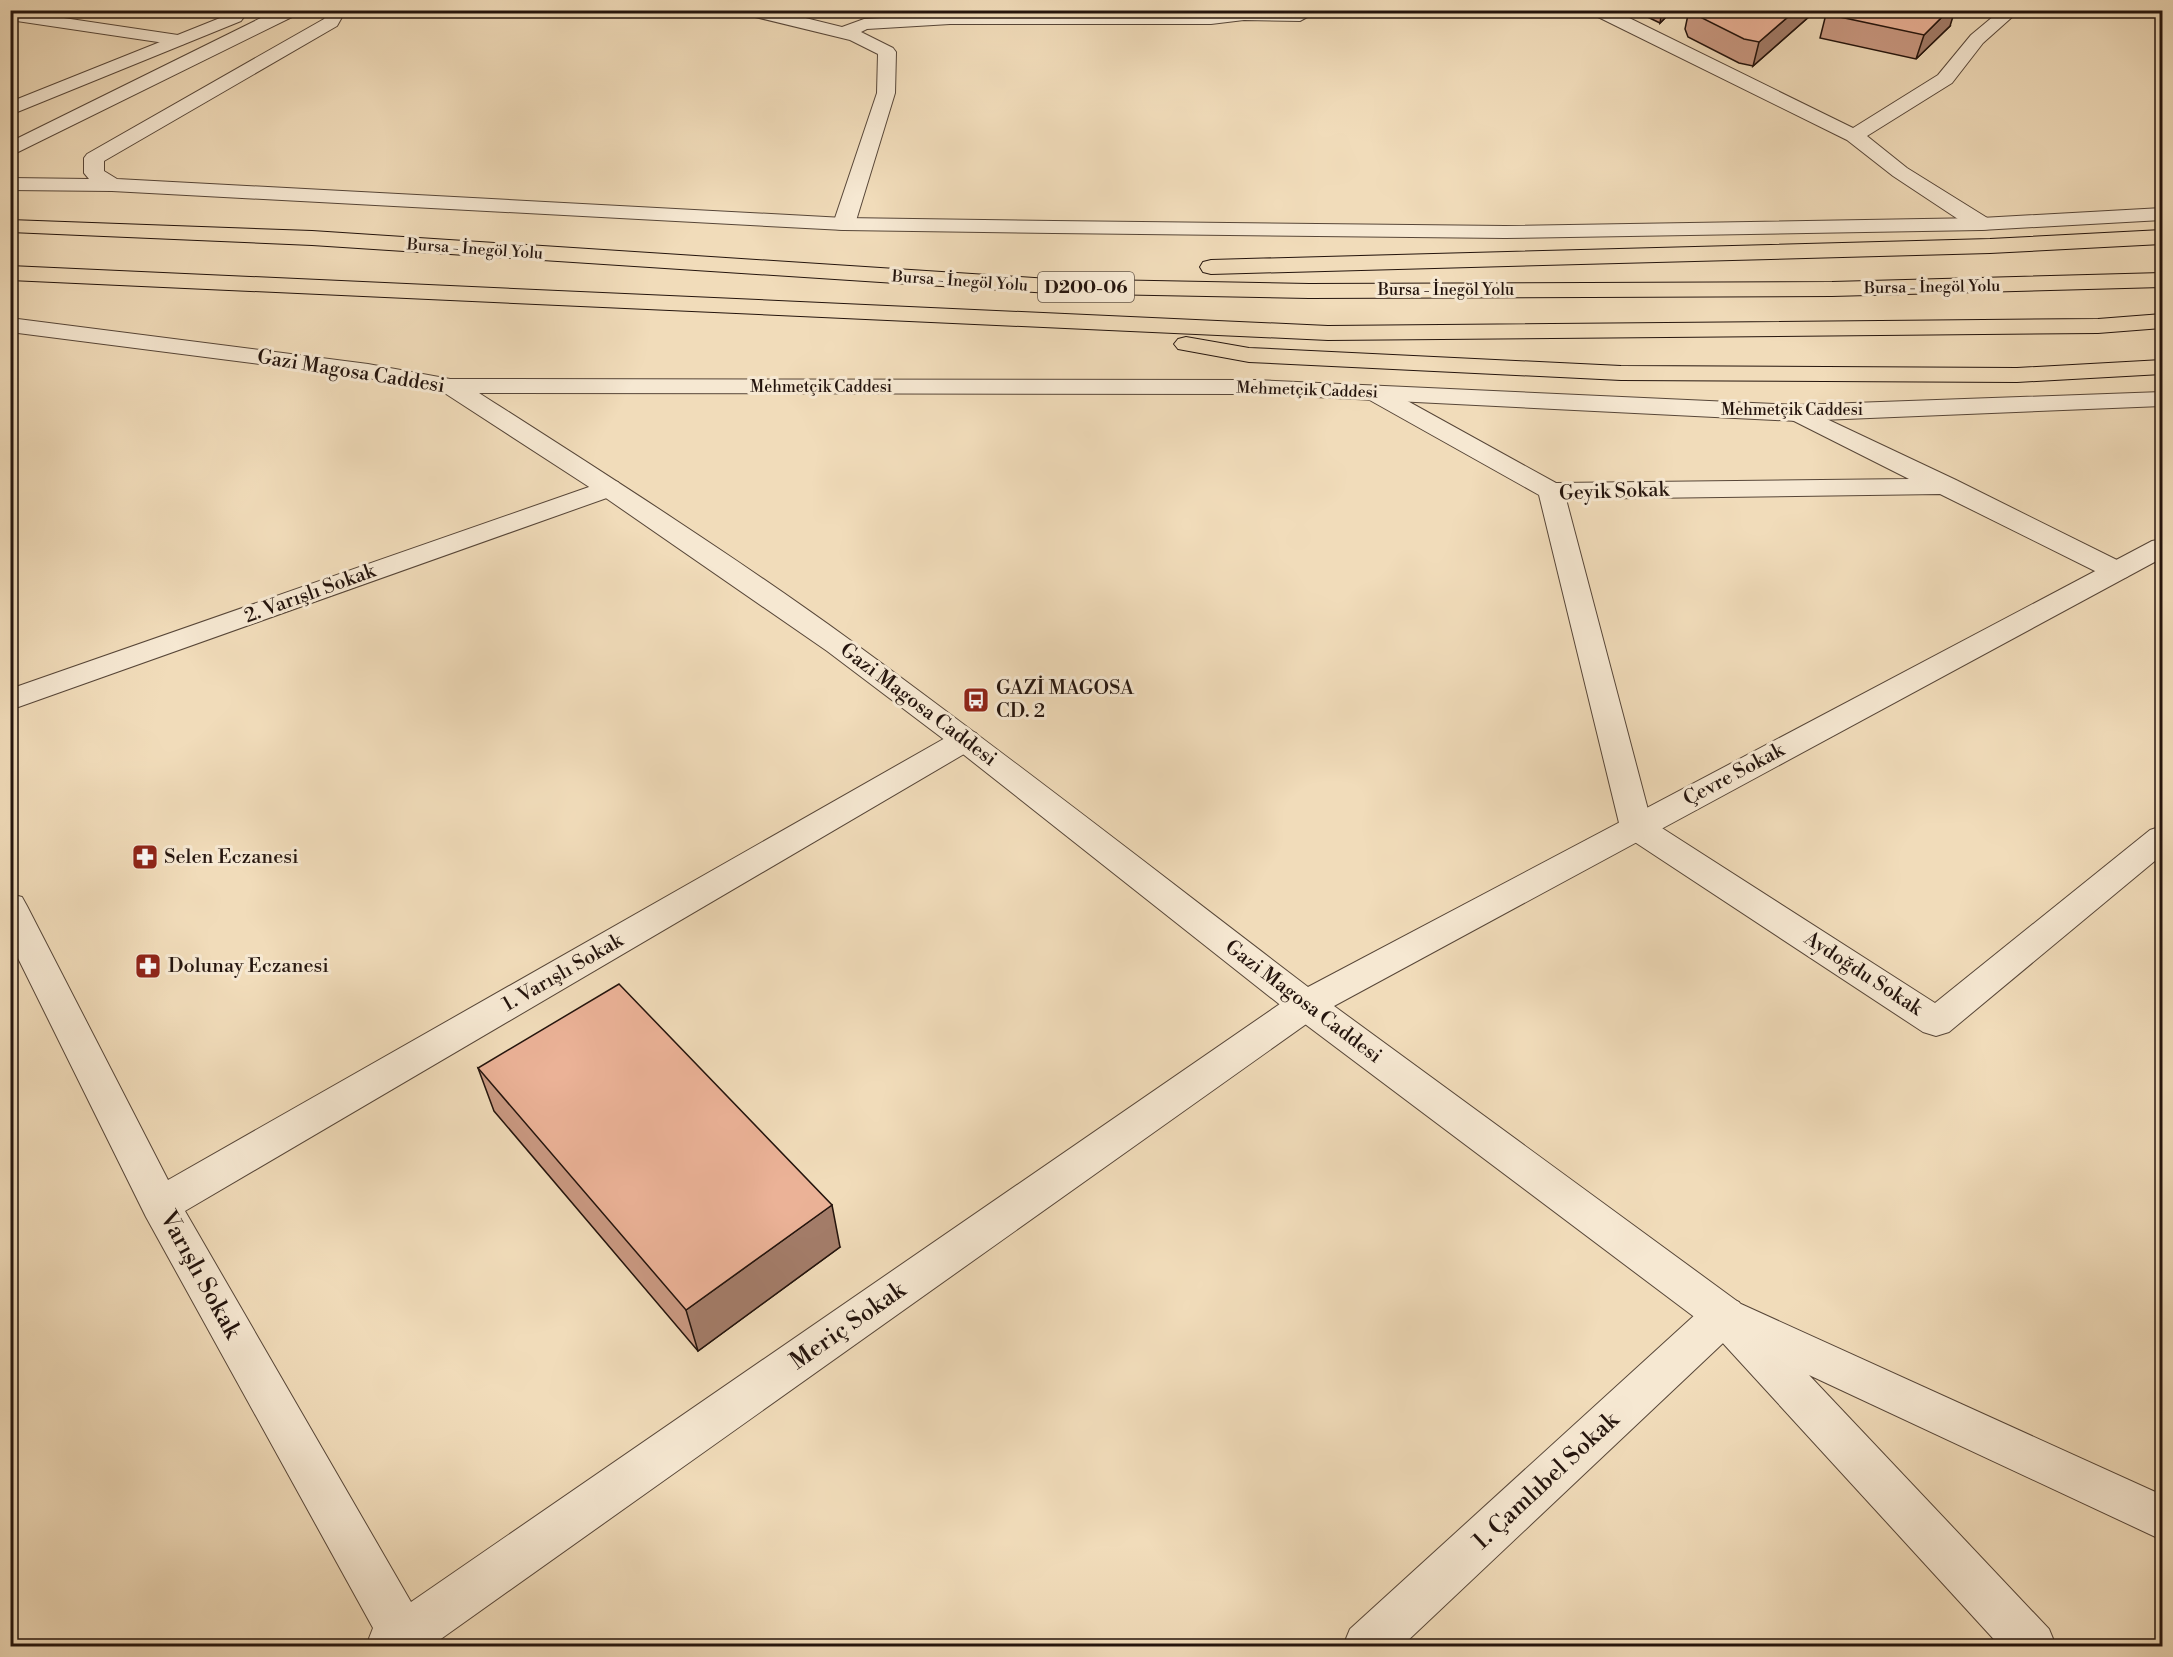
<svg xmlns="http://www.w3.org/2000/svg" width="2173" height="1657" font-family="'Libre Bodoni',serif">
  <rect width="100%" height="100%" fill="#f1dcba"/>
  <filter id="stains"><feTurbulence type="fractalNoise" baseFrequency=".00333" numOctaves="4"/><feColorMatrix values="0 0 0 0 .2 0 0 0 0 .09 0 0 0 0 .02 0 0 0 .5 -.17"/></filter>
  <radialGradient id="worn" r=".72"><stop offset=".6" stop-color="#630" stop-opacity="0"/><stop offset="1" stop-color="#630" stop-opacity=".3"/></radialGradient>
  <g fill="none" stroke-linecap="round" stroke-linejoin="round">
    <defs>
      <path id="minor" d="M10,10l168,25 6,1 3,4 -3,4 -6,1 -168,-25z
        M741,10h32l69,17 22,-8 86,-5h261l27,-4h82l-20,11 -56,-1 -33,4h-261l-83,5 -6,3 32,16 3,4 -1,41 -40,131 -3,5 -8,1 -8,-1 -3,-5 44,-131 1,-39 -28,-14 -107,-26z
        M1590,10h23l240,118 85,-53 33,-40 30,-25h19l-37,33 -31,40 -85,53 40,32 82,51 3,5 -3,5 -8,1 -8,-1 -80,-53 -46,-36 -255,-126z
        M1375,386l9,2 172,95 353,-4 -121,-61 -4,-5 4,-5 9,-3 159,75 171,85 4,6 -4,6 -10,2 -10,-2 -167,-83 -374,5 85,322 284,182 215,-173 12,-4v29l-213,177 -13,4 -13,-4 -299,-197 -4,-8 -81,-332 -173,-97 -3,-5 3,-5z
        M609,480l9,2 4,6 -4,6 -608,216v-21z
        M965,730l11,3 5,7 -5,7 -791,464 226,391 882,-607 13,-4 13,4 5,10 -5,10 -888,631h-65l7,-18 -227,-411 -136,-275v-48l12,3 5,9 141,274 786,-447z
        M1724,1296l15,6 6,13 -6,13 -337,318h-59l7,-17 359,-327z"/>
      <path id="tertiary" d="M277,10h23l-2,4 -288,142v-14z
        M329,10h17l-9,16 -233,135v10l13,8 727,39 210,3 451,5 476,-8 181,-10v12l-181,10 -476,8 -451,-5 -210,-3 -732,-39 -102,-1v-12l79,1 -5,-6v-15l3,-4 237,-135z
        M235,12l6,1 3,4 -3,4 -231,94v-13z
        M10,318l358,46 82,15 804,1 543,25 365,-13v14l-365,15 -543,-27 -775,-1c125,80 251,160 371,247 155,113 306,231 458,347l844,-446 10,-2v19l-828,448 407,298 421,191v45l-353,-165 240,254 7,17h-56l-291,-318 -416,-313 -339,-268 -127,-96 -227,-157 -157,-102 -75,-14 -358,-46z"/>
      <path id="trunk" d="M10,220l302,11 737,48 260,5 523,-2 330,-9v14l-330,9 -523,2 -260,-5 -737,-48 -302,-13z
        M2162,230v14l-172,9 -779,21 -8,-2 -3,-5 3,-5 8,-2 779,-21z
        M10,266l1318,60 770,-7 64,-5v14l-64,5 -770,7 -1318,-60z
        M1186,337l63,11 372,18 396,2 145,-8v14l-145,8 -396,-2 -372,-18 -71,-13 -4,-5 4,-5z"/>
    </defs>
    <use href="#minor" stroke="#574638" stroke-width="2"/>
    <use href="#tertiary" stroke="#574638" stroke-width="2"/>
    <use href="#trunk" stroke="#24140d" stroke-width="2"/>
    <use href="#minor" fill="#f6e8d2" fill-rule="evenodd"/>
    <use href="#tertiary" fill="#f6e8d2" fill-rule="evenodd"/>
    <use href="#trunk" fill="#f1dcba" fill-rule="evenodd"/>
  </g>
  <path fill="#ca9982" stroke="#24140d" stroke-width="1.5" d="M1633,10h40l-13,13z
    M1689,10h124l-1,4 -59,52 -14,-3 -51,-26 -3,-8z
    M1826,14l124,12 -34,33 -96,-21z
    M478,1068l362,179 -142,104 -204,-240z"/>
  <path fill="#a47d6a" stroke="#24140d" stroke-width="1.5" d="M1662,10h11l-13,13z
    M1796,10h17l-1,4 -59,52 6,-24z
    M1949,10h6l-5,16 -34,33 8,-24z
    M832,1205l8,42 -142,104 -12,-41z"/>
  <path fill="#ebb297" stroke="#24140d" stroke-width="1.5" d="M1692,10h104l-37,32 -15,-3 -50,-25z
    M1831,10h118l-25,25 -98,-21z
    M619,984l213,221 -146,105 -208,-242z"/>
  <defs>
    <symbol id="bus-square" viewBox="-11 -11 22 22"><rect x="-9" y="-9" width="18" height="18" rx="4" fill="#8f2418" stroke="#f6e8d2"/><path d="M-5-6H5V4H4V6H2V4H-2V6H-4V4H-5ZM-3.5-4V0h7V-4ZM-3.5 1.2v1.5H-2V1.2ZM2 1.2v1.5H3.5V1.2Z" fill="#fff"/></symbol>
    <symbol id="pharmacy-square" viewBox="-11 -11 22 22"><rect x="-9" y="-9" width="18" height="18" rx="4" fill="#8f2418" stroke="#f6e8d2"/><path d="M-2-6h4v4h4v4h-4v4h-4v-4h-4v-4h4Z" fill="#fff"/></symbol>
  </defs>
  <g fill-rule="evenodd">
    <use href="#bus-square" x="961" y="685" width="30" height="30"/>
    <use href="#pharmacy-square" x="130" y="842" width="30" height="30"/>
    <use href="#pharmacy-square" x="133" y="951" width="30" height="30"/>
  </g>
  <g text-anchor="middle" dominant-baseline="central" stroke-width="6" stroke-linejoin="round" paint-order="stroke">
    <g font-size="16" fill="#24140d" stroke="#f6e8d2">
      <text transform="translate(475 249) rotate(4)">Bursa - İnegöl Yolu</text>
      <text transform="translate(960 281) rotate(4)">Bursa - İnegöl Yolu</text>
      <text transform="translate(1932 287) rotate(-1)">Bursa - İnegöl Yolu</text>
      <text x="1446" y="290">Bursa - İnegöl Yolu</text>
      <text x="821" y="387">Mehmetçik Caddesi</text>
      <text transform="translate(1307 390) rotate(2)">Mehmetçik Caddesi</text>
      <text x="1792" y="410">Mehmetçik Caddesi</text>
    </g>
    <rect fill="#f6e8d2" stroke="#635448" stroke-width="1.5" x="1038" y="272" width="96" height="30" rx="4.5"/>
    <g font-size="18" font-weight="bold" fill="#24140d">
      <text x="1086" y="287">D200-06</text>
    </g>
    <g font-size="20" fill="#24140d" stroke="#f6e8d2">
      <text transform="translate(351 372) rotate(9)">Gazi Magosa Caddesi</text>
      <text transform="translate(1614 492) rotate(-2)">Geyik Sokak</text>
      <text transform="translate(310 594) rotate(-20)">2. Varışlı Sokak</text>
      <text transform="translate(918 705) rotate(37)">Gazi Magosa Caddesi</text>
      <text transform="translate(1734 775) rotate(-28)">Çevre Sokak</text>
      <text transform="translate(563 973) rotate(-30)">1. Varışlı Sokak</text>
      <text transform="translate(1863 974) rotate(33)">Aydoğdu Sokak</text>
      <text transform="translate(1303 1002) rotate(37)">Gazi Magosa Caddesi</text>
    </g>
    <g font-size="20" fill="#24140d" stroke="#f6e8d2" text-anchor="start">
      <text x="996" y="688">GAZİ MAGOSA<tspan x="996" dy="23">CD. 2</tspan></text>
      <text x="164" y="857">Selen Eczanesi</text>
      <text x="168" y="966">Dolunay Eczanesi</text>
    </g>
    <g font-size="24" fill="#24140d" stroke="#f6e8d2">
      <text transform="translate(200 1275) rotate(61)">Varışlı Sokak</text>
      <text transform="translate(848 1326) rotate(-35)">Meriç Sokak</text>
      <text transform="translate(1546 1481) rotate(-43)">1. Çamlıbel Sokak</text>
    </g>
  </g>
  <rect width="2173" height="1657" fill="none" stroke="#f1dcba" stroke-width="36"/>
  <rect x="12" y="12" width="2149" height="1633" fill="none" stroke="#24140d" stroke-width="3"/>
  <rect x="18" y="18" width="2137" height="1621" fill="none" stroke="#24140d" stroke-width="1.5"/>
  <rect width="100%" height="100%" filter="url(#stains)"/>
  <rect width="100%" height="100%" fill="url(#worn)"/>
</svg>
